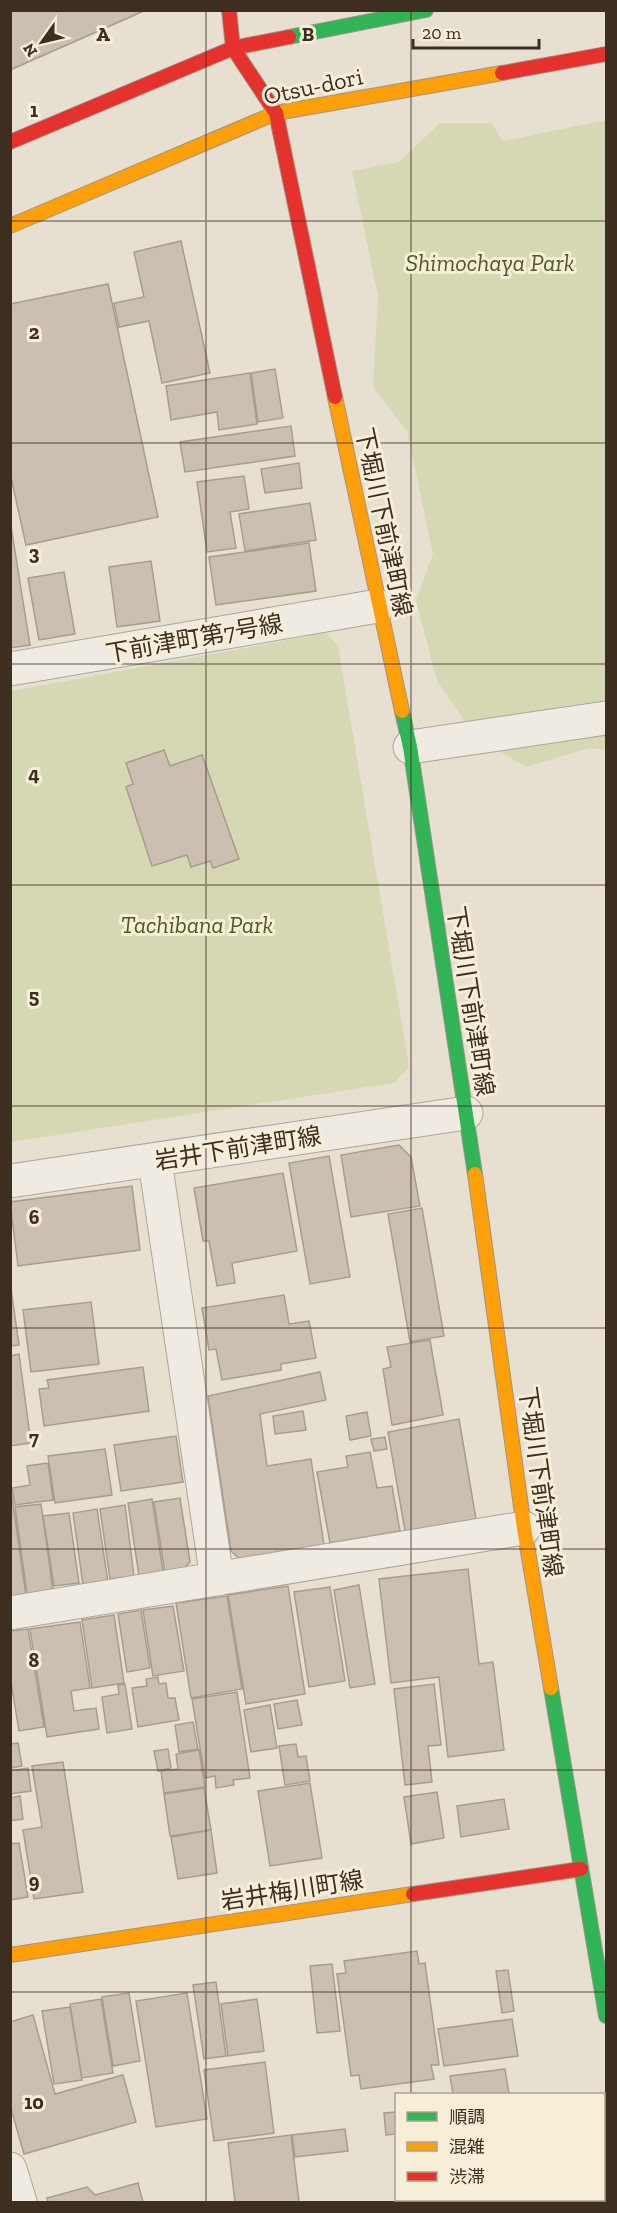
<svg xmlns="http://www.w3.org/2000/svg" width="617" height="2213" font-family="'Zilla Slab','Noto Sans JP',serif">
  <rect width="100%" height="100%" fill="#e7e0d1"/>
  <path fill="#d6d7b3" d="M606,120v630l-17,-2 -63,19 -50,-30 -39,-56 -21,-80 17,-47 -26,-123 -34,-44 5,-91 -26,-125 47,-9 41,-39h51l12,18z
    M326,633l12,13 71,421 -15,16 -383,59v-451z"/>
  <path fill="#cbbfb2" stroke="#a89c90" stroke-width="1.5" d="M10,10h136l-136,60z
    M181,241l29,132 -48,10 -13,-62 -30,6 -5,-24 30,-6 -10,-45z
    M108,284l50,233 -132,28 -16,-72v-169z
    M275,369l8,49 -25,4 -7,-49z
    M250,373l7,51 -38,6 -2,-18 -46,8 -5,-34z
    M291,426l4,30 -110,16 -5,-30z
    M299,463l3,25 -37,5 -4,-24z
    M244,476l5,33 -19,3 6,36 -29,4 -10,-70z
    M310,503l6,37 -71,11 -6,-37z
    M10,520l20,125 -20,3z
    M309,543l7,48 -100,14 -7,-48z
    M151,561l9,60 -43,6 -8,-60z
    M64,572l11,62 -36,6 -11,-62z
    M164,750l6,16 32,-11 37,104 -26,9 -3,-7 -19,6 -4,-12 -35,11 -26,-79 7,-3 -7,-21z
    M399,1145l12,12 9,49 -69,11 -10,-62z
    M329,1156l21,121 -40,7 -21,-121z
    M283,1173l14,78 -65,12 3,20 -18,3 -8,-45h-6l-9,-53z
    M132,1186l8,64 -122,16 -8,-64z
    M422,1208l22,128 -34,6 -22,-128z
    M10,1282l9,63 -9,1z
    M284,1295l5,29 20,-3 7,37 -35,6v6l-59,10 -6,-31 -7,1 -7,-42z
    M91,1302l8,62 -68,8 -8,-62z
    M430,1340l13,75 -51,10 -9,-56 8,-2 -4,-20z
    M19,1354l12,89 -21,3v-90z
    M143,1367l6,44 -105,15 -5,-37 10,-1 -2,-8z
    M320,1372l6,28 -66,14 7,52 44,-7 13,86 -85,13 -8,-7 -23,-155z
    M303,1411l3,19 -31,4 -2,-18z
    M367,1412l4,24 -21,4 -4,-24z
    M459,1419l17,100 -71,12 -17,-99z
    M176,1436l7,46 -62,9 -7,-46z
    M385,1437l2,12 -13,2 -3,-12z
    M105,1449l7,46 -57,8 -7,-47z
    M370,1452l7,36 15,-2 8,45 -70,12 -13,-71 31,-5 -2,-11z
    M48,1463l5,37 -38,5 -3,-17 18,-3 -3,-19z
    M11,1491l15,104 -16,2z
    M180,1498l10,64 -7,8 -18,3 -11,-71z
    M152,1499l11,73 -24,4 -11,-73z
    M41,1504l12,86 -26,4 -12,-87z
    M125,1505l9,71 -24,3 -10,-70z
    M97,1509l11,73 -25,3 -10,-72z
    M69,1513l10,70 -25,3 -11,-70z
    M468,1569l11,95 14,-2 11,88 -56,7 -9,-80 -48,6 -12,-104z
    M359,1585l16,99 -25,4 -16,-98z
    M288,1586l17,108 -59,10 -18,-109z
    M330,1587l15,94 -36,6 -15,-95z
    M227,1596l15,93 -51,9 -15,-95z
    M173,1606l11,65 -31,5 -10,-66z
    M141,1610l9,58 -23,4 -9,-58z
    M114,1615l10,68 -32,5 -10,-68z
    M80,1622l10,66 -19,3 3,20 22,-3 3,21 -52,8 -17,-108z
    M28,1629l16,98 -25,4 -9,-55v-45z
    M158,1677l1,7 7,-1 2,15h7l4,22 -41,7 -6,-39 15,-2 -1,-7z
    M125,1684l7,45 -25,4 -5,-36 17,-3 -1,-9z
    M434,1684l7,61 -13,1 4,36 -27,3 -11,-96z
    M237,1692l13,86 -17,2 1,5 -18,3 -1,-12 -10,2 -13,-79z
    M297,1700l5,25 -24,4 -4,-25z
    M270,1705l7,43 -26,4 -7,-42z
    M193,1722l5,27 -19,3 -4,-27z
    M18,1743l4,23 -12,2v-24z
    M296,1744l2,13 8,-1 4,25 -25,4 -6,-39z
    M168,1749l3,19 -13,3 -4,-20z
    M199,1750l6,37 -41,6 -3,-22 17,-2 -2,-15z
    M63,1762l20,130 -49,7 -11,-69 19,-3 -10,-61z
    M28,1768l3,23 -21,3v-23z
    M310,1783l12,75 -52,8 -12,-75z
    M204,1788l7,42 -41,6 -6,-42z
    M437,1792l7,46 -33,6 -7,-47z
    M20,1796l3,23 -13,2v-23z
    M504,1799l5,30 -48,8 -4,-31z
    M211,1830l6,43 -39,6 -7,-42z
    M19,1843l9,54 -18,3v-56z
    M417,1951l2,13 6,-1 14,102h-8l3,14 -73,10 -2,-14 -8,1 -14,-102 9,-1 -2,-12z
    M332,1964l8,67 -23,2 -7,-67z
    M508,1970l6,41 -12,2 -6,-42z
    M216,1982l10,74 -22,3 -11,-74z
    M129,1993l11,68 -27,5 -11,-69z
    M187,1993l20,126 -51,8 -20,-126z
    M101,1999l12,74 -31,5 -12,-74z
    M257,1999l7,52 -36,5 -7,-52z
    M70,2007l12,73 -28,4 -12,-73z
    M33,2015l22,79 68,-19 13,47 -112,32 -14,-49v-83z
    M512,2019l6,37 -74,10 -6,-37z
    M265,2062l9,71 -60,8 -10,-71z
    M505,2069l4,25h-56l-3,-18z
    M396,2112v22l-10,1 -2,-22z
    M345,2129l3,22 -53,6 -3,-22z
    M291,2135l8,67h-64l-7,-59z
    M138,2183l5,19h-95l-1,-4 40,-11 8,8z
    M477,2200h102v2h-102z"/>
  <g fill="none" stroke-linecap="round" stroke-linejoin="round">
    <defs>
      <path id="lane" d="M604,2143h2
        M458,2202l1,-2"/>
      <path id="street" d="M10,669l368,-63
        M410,747l196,-29
        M155,1161l62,418
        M10,1181l456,-68
        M10,1613l514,-85
        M10,2169l10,33"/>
      <path id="fast" d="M289,37l137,-27
        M402,711l8,36 65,427
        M551,1688l55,328"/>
      <path id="slow" d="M10,226l266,-113 226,-40
        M335,397l67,314
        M475,1174l49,354 27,160
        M10,1955l403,-61"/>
      <path id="jam" d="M229,10l4,38 43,65 59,284
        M502,73l104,-19
        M10,142l223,-94 56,-11
        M413,1894l168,-25"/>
    </defs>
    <use href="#lane" stroke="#ada599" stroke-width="22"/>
    <use href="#street" stroke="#ada599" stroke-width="35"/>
    <use href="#fast" stroke="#9c958a" stroke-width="16"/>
    <use href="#slow" stroke="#9c958a" stroke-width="16"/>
    <use href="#jam" stroke="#9c958a" stroke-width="16"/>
    <use href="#lane" stroke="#efebe3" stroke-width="20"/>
    <use href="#street" stroke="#efebe3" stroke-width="33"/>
    <use href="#fast" stroke="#30b455" stroke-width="14"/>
    <use href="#slow" stroke="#ff9f0a" stroke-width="14"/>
    <use href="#jam" stroke="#e5322d" stroke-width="14"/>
  </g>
  <path fill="none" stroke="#3d2e20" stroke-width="1.5" stroke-opacity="0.55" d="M206,10v2192M411,10v2084M10,221h596M10,443h596M10,664h596M10,885h596M10,1106h596M10,1328h596M10,1549h596M10,1770h596M10,1992h596M411,2200v2"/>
  <g text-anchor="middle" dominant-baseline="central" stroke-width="6" stroke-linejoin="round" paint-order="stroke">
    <g font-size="24" fill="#3d2e20" stroke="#f7eed8">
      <text transform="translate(313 86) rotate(-12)">Otsu-dori</text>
      <text transform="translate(384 522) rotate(78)">下堀川下前津町線</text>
      <text transform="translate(194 638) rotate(-10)">下前津町第7号線</text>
      <text transform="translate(471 1001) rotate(81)">下堀川下前津町線</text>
      <text transform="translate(238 1148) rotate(-9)">岩井下前津町線</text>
      <text transform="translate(541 1482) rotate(82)">下堀川下前津町線</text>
      <text transform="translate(292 1890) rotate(-9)">岩井梅川町線</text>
    </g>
    <g font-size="24" font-style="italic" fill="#4d5a26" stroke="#f7eed8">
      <text x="490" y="262">Shimochaya Park</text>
      <text x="197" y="924">Tachibana Park</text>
    </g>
  </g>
  <g font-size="20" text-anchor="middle" font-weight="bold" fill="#3d2e20" stroke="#f7eed8" stroke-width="6" stroke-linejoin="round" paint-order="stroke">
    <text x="103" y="41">A</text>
    <text x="308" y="41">B</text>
    <text x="34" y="117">1</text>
    <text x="34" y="339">2</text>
    <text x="34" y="560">3</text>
    <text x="34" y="781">4</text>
    <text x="34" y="1003">5</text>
    <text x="34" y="1224">6</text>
    <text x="34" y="1445">7</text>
    <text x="34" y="1667">8</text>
    <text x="34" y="1888">9</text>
    <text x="34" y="2109">10</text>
  </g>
  <rect width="617" height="2213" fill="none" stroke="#3d2e20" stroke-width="24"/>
  <rect x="395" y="2093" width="210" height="108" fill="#f7eed8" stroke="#ada18e" stroke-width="1.5"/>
  <rect x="407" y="2112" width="30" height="9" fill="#30b455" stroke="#ada18e" stroke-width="1.5"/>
  <text x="449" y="2123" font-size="18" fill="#3d2e20">順調</text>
  <rect x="407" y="2142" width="30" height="9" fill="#ff9f0a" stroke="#ada18e" stroke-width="1.5"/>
  <text x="449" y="2153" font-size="18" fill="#3d2e20">混雑</text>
  <rect x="407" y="2172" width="30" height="9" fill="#e5322d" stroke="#ada18e" stroke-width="1.5"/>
  <text x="449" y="2183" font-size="18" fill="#3d2e20">渋滞</text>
  <g transform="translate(42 42) rotate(236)" stroke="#f7eed8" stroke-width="4.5" paint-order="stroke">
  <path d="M0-4.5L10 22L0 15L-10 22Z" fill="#3d2e20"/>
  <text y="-9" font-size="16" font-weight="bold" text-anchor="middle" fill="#3d2e20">N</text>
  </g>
  <path d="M413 39v9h126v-9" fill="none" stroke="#3d2e20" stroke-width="3"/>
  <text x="422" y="39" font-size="18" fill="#3d2e20" stroke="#f7eed8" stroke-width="4.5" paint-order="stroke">20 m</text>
</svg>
